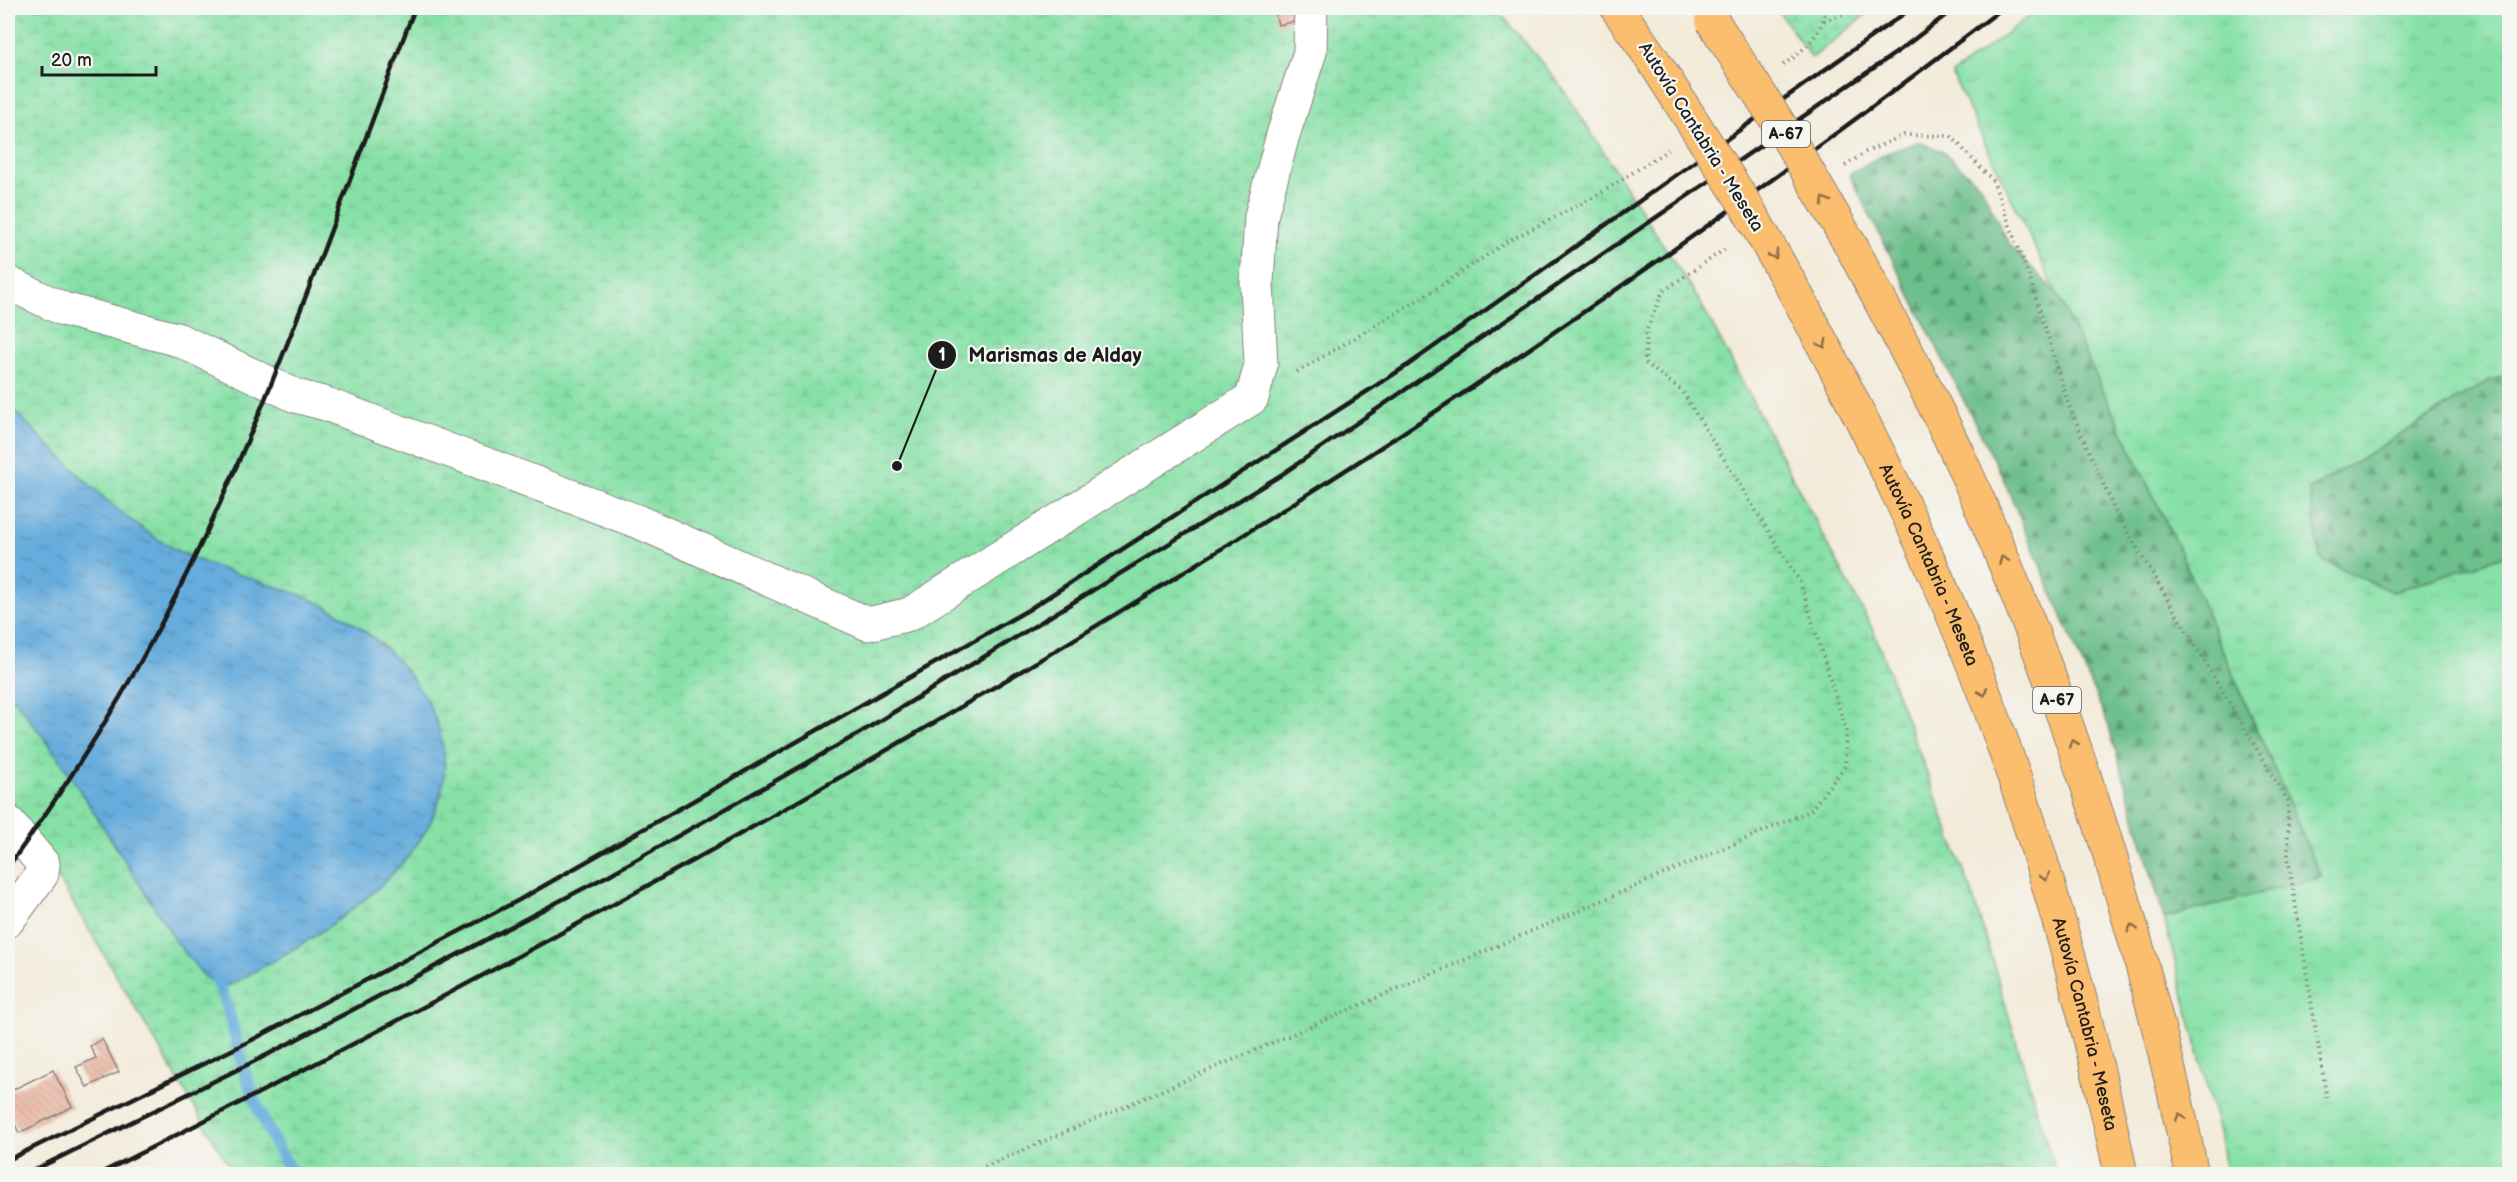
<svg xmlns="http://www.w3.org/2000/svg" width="2517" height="1182" font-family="'Balsamiq Sans',sans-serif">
  <defs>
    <pattern id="grass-tufts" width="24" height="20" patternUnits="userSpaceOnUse" patternTransform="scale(1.5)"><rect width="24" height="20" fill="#87e1a7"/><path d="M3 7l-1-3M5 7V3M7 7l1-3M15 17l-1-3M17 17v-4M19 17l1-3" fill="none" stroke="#74c08f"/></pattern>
    <pattern id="forest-firs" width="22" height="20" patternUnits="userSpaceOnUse" patternTransform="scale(1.5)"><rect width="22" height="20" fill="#6dbf8c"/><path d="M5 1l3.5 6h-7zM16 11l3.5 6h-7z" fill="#599a72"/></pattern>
    <pattern id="wetland-marsh" width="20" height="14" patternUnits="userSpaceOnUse" patternTransform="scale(1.5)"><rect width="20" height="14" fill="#87e1a7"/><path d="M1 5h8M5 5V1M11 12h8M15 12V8" fill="none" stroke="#74c08f"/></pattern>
    <pattern id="water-ripples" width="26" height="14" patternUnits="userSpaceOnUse" patternTransform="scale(1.5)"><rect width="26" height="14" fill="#66acdc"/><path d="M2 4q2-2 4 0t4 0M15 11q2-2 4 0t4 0" fill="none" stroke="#538bb2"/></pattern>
    <pattern id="building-back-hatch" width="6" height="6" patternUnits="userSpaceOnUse" patternTransform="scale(1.5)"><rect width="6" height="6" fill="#e9b09b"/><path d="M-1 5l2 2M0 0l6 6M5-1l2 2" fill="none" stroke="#c79785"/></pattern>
  </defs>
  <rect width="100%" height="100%" fill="#f6f6f2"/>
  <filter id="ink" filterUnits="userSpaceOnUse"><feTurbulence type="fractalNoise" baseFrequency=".0167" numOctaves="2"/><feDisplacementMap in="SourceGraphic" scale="12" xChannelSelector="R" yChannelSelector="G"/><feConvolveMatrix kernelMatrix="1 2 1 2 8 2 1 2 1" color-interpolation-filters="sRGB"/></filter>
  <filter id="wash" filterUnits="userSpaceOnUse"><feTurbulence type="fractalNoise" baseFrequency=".008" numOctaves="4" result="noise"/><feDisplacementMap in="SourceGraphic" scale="24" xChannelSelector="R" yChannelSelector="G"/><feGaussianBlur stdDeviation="1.35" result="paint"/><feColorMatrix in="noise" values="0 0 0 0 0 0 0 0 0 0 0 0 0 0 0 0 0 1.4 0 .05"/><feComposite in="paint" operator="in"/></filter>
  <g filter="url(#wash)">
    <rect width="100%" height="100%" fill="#f3ebda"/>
    <path fill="url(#grass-tufts)" stroke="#527e62" stroke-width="1.5" d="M2040,8h469v366l-23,8 -94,210 117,-38v620h-283l-6,-37 -56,-219 157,-41 -142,-327 -227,-476z
      M202,1164l7,10h-34z"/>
    <path fill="url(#forest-firs)" stroke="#446e54" stroke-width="1.5" d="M1918,142l24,9 39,35 27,57 49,51 122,256 142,327 -157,41 -56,-194 -106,-248 -153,-302 36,-20z
      M2509,374v180l-117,38 -72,-33 -11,-69 177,-108z"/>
    <path fill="url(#wetland-marsh)" stroke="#527e62" stroke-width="1.5" d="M8,8h1488l65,78 139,216 173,328 99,263 84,281h-1822l-216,-364 -10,-12z
      M1776,8h98l-62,50z"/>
    <path fill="url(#water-ripples)" stroke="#41647c" stroke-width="1.5" d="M8,405c51,48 98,103 159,140 51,30 112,36 164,64 41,23 79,57 100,100 64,133 -114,230 -209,280l-19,-14 -25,-31 -119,-186 -51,-67z"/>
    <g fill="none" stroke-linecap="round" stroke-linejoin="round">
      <path stroke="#66acdc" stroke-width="12" d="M215,976c15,31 20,65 30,97 12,36 28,70 48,101"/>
    </g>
    <g id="blocks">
      <path fill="url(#building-back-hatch)" d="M1274,8h20l3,13 -19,4z
        M102,1039l17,33 -32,15 -11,-20 20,-9 -6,-12z
        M53,1070l19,37 -53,26 -11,-24v-17z"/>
    </g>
  </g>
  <g filter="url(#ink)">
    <use href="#blocks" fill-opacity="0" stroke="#88847b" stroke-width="1.5"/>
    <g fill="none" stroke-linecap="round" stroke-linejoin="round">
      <defs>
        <path id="minor" d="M8,283l55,26 116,31 117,56 30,8 313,118 229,102 42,-10 342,-216 9,-33 -4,-82 4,-67 22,-81 27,-83 1,-44
          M8,822l35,42 -1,10 -34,46"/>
        <g id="highway">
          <path d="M1617,8l38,55"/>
          <path d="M1854,251c39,75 80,149 114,226 99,224 175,458 224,697"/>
          <path id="s1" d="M1795,292c75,139 146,282 200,430 53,147 94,300 126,452"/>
        </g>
      </defs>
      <use href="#minor" stroke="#88847b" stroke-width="35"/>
      <use href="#highway" stroke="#88847b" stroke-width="35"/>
      <path stroke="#88847b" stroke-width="4" stroke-dasharray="1.5 4.5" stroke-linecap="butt" d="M1824,21l35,-13
        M1783,65c21,-15 39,-30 43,-57
        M1845,166l21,-14 38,-17 47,1 42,45 37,98 39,127 46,105 173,290v57l39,241
        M1297,372l139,-83 72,-48 90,-46 70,-45
        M968,1174l842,-363 35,-45 1,-36 -46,-148 -118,-191 -37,-28 2,-34 16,-38 65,-44"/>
      <use href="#minor" stroke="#fff" stroke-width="33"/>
      <use href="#highway" stroke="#fbbd6e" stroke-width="33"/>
      <path stroke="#1c1c1c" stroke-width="4.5" d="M8,867c56,-77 108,-158 153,-243 102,-193 175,-412 254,-616
        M8,1160l244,-120 267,-140 509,-290 380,-245 504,-357
        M26,1174l235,-116 348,-183 249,-141 423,-259 619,-425 55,-42
        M99,1174c665,-333 1314,-712 1904,-1166"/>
      <defs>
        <path id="highway-bridge" d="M1712,20l76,118 66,113
          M1655,63l90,141 50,88"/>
      </defs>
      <use href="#highway-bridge" stroke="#88847b" stroke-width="35" stroke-linecap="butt"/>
      <use href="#highway-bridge" stroke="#fbbd6e" stroke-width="33"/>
    </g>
    <defs><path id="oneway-chevron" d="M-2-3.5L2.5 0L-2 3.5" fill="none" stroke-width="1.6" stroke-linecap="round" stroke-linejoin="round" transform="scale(1.5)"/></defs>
    <g stroke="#8c6c45">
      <use href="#oneway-chevron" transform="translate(1825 201) rotate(-120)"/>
      <use href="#oneway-chevron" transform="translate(1774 255) rotate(60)"/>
      <use href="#oneway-chevron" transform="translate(1823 344) rotate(62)"/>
      <use href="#oneway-chevron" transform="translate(2003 560) rotate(-113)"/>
      <use href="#oneway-chevron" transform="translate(1983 692) rotate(68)"/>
      <use href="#oneway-chevron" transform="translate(2073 743) rotate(-109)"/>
      <use href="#oneway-chevron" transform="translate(2045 877) rotate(73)"/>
      <use href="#oneway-chevron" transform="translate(2132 928) rotate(-106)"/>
      <use href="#oneway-chevron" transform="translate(2180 1117) rotate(-102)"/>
    </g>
  </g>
  <g text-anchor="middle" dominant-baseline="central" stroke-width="4.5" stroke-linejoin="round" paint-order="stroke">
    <g fill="#f6f6f2" stroke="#5d5d5c" stroke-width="1.5">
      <rect x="1762" y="121" width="48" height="26" rx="4.5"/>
      <rect x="2033" y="687" width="48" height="26" rx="4.5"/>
    </g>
    <g font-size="16" font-weight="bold" fill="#1c1c1c">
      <text x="1786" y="134">A-67</text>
      <text x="2057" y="700">A-67</text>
    </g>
    <g font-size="18" fill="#1c1c1c" stroke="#f6f6f2">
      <text transform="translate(1701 137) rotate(58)">Autovía Cantabria - Meseta</text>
      <text stroke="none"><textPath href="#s1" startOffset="304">Autovía Cantabria - Meseta</textPath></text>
      <text stroke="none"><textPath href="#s1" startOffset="790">Autovía Cantabria - Meseta</textPath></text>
    </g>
  </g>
  <path fill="none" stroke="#1c1c1c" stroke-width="2" d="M897 466L942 355"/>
  <g fill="#1c1c1c" stroke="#f6f6f2" stroke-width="2">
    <circle cx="897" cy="466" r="6"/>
    <circle cx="942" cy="355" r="15"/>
  </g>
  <g font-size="18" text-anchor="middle" font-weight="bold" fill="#fff">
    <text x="942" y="361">1</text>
  </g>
  <g font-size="20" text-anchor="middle" font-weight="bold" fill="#1c1c1c" stroke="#f6f6f2" stroke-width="4.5" stroke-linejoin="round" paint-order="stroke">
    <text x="1055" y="362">Marismas de Alday</text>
  </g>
  <rect width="2517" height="1182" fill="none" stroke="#f6f6f2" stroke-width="30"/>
  <path d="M42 66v9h114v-9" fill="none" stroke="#1c1c1c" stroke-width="3"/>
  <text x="51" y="66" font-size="18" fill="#1c1c1c" stroke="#f6f6f2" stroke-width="4.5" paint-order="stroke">20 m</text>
</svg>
